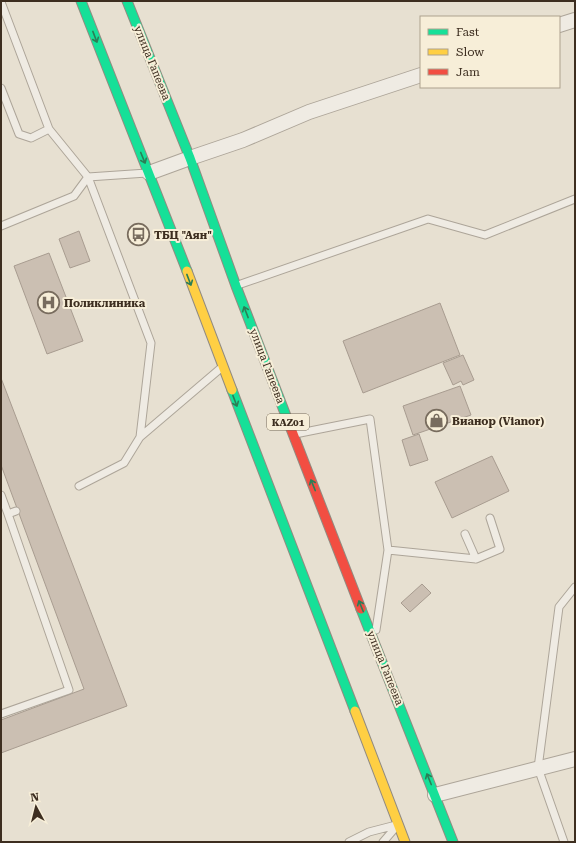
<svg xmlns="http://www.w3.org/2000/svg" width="576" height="843" font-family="'Roboto Serif',serif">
  <rect width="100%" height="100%" fill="#e7e0d1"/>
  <path fill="#cbbfb2" stroke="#a89c90" d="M79,231l11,30 -20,7 -11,-29z
    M49,253l34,88 -36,13 -33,-88z
    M440,303l20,52 -97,38 -20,-52z
    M463,355l11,25 -11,5 -2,-4 -8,4 -10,-22z
    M1,378l126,328 -126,47v-33l83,-31 -83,-224z
    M460,386l11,29 -58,20 -10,-29z
    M419,434l9,26 -18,6 -8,-26z
    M492,456l17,35 -57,27 -17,-36z
    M422,584l9,9 -21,19 -9,-9z"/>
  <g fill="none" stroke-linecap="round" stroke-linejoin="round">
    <defs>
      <path id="lane" d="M1,2l48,127 39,48 63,166 -11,94
        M1,88l18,46 12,4 18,-9
        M1,226l73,-30 14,-19 59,-4
        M238,285l190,-66 57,16 90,-36
        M295,434l75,-15 18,131 -12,80
        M79,486l45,-23 16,-26 81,-69
        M1,495l7,19 8,-3
        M465,534l11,25
        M388,550l88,9 24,-10 -10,-31
        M1,714l68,-24 -61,-176
        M349,842l20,-10 27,-7
        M383,842l13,-15
        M564,842l-26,-74 21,-161 16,-20"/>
      <path id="street" d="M559,25l16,-5
        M149,173l41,-15 53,-18 66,-28 112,-37
        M435,795l140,-36"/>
      <path id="fast" d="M81,1l106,270
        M127,1l63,157 46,128 52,135
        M232,390l123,321
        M361,609l92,233"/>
      <path id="slow" d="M187,271l45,119
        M355,711l50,131"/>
      <path id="jam" d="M288,421l73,188"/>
    </defs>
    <use href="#lane" stroke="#ada599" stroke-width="9"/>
    <use href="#street" stroke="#ada599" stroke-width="16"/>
    <use href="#fast" stroke="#928b80" stroke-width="11"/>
    <use href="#slow" stroke="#928b80" stroke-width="11"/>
    <use href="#jam" stroke="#928b80" stroke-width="11"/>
    <use href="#lane" stroke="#efebe3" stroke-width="7"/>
    <use href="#street" stroke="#efebe3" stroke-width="14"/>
    <use href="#fast" stroke="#16e098" stroke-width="9"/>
    <use href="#slow" stroke="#ffcf43" stroke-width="9"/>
    <use href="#jam" stroke="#f24e42" stroke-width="9"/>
  </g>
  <defs><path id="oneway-shaft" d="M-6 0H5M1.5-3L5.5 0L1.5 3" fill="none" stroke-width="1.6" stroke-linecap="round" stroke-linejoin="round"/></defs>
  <g stroke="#2b7e56">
    <use href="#oneway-shaft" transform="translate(95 37) rotate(69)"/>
    <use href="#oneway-shaft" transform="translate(143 158) rotate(68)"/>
    <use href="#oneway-shaft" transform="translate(189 280) rotate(69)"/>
    <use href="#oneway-shaft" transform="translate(246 312) rotate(-111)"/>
    <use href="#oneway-shaft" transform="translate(235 401) rotate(69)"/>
    <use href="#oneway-shaft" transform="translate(313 485) rotate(-112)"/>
    <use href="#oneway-shaft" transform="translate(361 606) rotate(-112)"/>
    <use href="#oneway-shaft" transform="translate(429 779) rotate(-112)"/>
  </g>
  <defs>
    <symbol id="bus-ring" viewBox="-11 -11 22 22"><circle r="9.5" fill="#f7eed8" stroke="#786c5e" stroke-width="1.5"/><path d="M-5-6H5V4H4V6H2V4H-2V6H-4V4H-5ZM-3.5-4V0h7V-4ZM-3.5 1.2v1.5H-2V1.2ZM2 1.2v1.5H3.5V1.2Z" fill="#786c5e"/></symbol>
    <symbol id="hospital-ring" viewBox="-11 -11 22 22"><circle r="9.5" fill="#f7eed8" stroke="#786c5e" stroke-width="1.5"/><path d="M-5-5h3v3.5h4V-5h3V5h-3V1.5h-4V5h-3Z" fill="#786c5e"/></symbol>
    <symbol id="shop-ring" viewBox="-11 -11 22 22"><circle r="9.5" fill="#f7eed8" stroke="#786c5e" stroke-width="1.5"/><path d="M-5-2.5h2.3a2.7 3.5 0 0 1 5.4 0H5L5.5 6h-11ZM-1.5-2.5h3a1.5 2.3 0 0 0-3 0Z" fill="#786c5e"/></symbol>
  </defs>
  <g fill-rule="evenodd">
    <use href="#bus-ring" x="126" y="222" width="25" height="25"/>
    <use href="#hospital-ring" x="36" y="290" width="25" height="25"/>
    <use href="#shop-ring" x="424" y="408" width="25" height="25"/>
  </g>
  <g text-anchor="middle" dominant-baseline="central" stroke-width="4" stroke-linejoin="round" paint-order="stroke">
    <rect fill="#f7eed8" stroke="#756857" stroke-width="1" x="267" y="414" width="42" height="16" rx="3"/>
    <g font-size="10" font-weight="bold" fill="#3d2e20">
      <text x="288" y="422">KАZ01</text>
    </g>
    <g font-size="11" fill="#3d2e20" stroke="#f7eed8">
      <text transform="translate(152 63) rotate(68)">улица Гапеева</text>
      <text transform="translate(267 366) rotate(69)">улица Гапеева</text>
      <text transform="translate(385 668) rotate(68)">улица Гапеева</text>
    </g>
    <g font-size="11" font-weight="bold" fill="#3d2e20" stroke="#f7eed8" text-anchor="start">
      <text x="154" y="235">ТБЦ "Аян"</text>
      <text x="64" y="303">Поликлиника</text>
      <text x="452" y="421">Вианор (Vianor)</text>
    </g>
  </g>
  <rect width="576" height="843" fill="none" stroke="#3d2e20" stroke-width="4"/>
  <rect x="420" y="16" width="140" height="72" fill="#f7eed8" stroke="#ada18e"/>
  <rect x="428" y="29" width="20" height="6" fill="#16e098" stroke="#ada18e"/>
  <text x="456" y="36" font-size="12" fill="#3d2e20">Fast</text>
  <rect x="428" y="49" width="20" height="6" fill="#ffcf43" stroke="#ada18e"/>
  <text x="456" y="56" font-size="12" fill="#3d2e20">Slow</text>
  <rect x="428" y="69" width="20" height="6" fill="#f24e42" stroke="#ada18e"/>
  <text x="456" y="76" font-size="12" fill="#3d2e20">Jam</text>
  <g transform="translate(36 807) rotate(353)" stroke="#f7eed8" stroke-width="3" paint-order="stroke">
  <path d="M0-3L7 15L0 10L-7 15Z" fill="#3d2e20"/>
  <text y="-6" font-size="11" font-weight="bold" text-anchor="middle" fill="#3d2e20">N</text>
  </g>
</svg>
